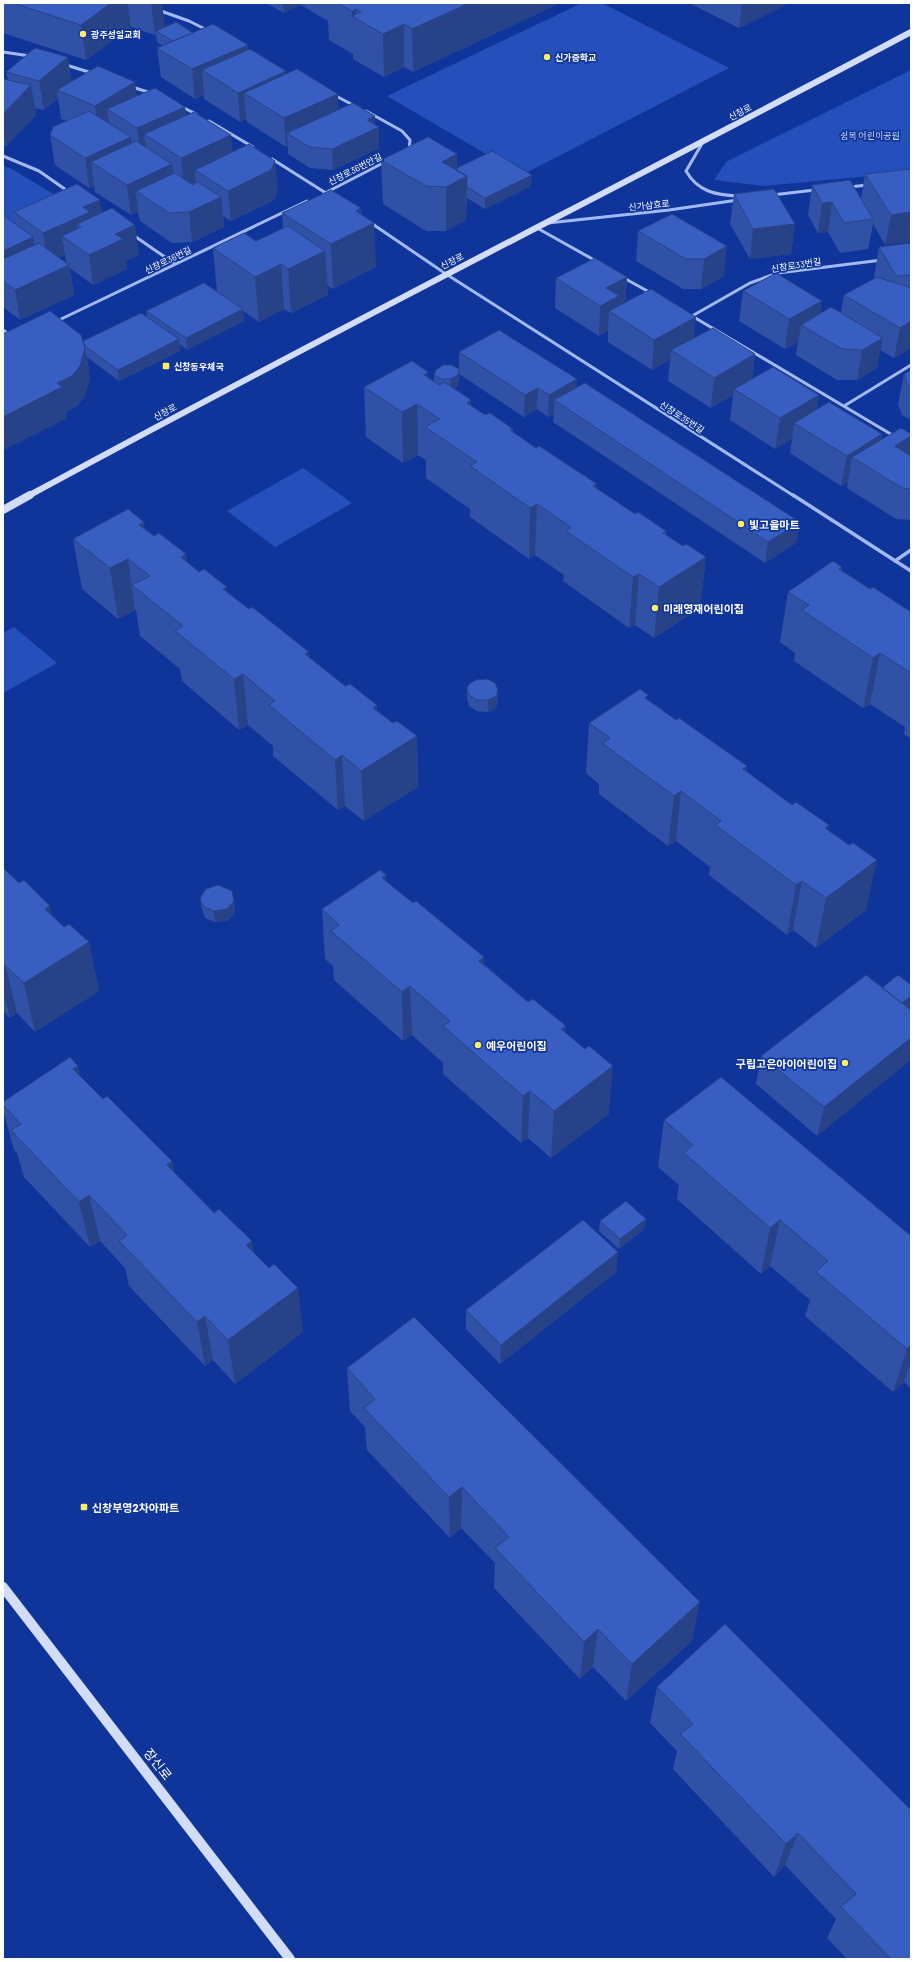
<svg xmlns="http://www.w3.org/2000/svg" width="914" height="1962" font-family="Barlow,'Noto Sans KR',sans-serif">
  <rect width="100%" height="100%" fill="#10359a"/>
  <path fill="#254fba" d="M582,3h20l127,65 -207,107 -135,-79z
    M911,70v102l-147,14 -50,-6 12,-18z
    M3,166l9,3 66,40 -75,34z
    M303,468l49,35 -77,44 -48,-36z
    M14,627l43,36 -54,30v-60z"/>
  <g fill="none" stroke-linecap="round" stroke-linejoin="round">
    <path stroke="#a2b9f5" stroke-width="3" d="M158,10l31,11 18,9
      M3,52l27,4
      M66,65l26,8
      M132,87l19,6
      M334,95l21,11
      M180,106l16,8
      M366,111l36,20 8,9 -1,10
      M209,121l44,26
      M703,142l-17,29c12,21 30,24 53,25
      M3,156l36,15 30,21
      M272,159l57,36
      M850,187l17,-2
      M327,192l58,-30
      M772,195l43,-5
      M371,223l75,51 348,222
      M548,223l121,-13 69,-10
      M537,228l59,33
      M133,235l42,29
      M622,277l29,16
      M692,316l202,120
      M692,316l58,-33 28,-10 104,-13
      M57,321l250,-120
      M3,330l8,6
      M844,406l67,-41"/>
    <path stroke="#a2b9f5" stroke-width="3.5" d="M793,495l118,76
      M895,561l16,-11"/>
    <path stroke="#d2ddfd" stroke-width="6" d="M28,496c292,-159 589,-308 883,-464"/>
    <path stroke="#d2ddfd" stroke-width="8" d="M3,510l27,-15"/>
    <path stroke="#d2ddfd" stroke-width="10" d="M3,1587l287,372"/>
  </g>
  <path fill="#3051a6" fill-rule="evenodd" d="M3,3h159l2,24 29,6 55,17 38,24 52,20v15l37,7v8l4,24 -46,22 -23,-2 -22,-14v-7h-2l-39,-25 -1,-3 -6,3 -36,-23v-4l-9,4 -34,-22 -4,-29 6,-2 -6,-4 -1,-8 -1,1 -24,-8 -45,33 -83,-27z
    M266,3h294l-147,69 -9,-5 -20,10 -31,-18v-5l-24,-14 -1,-19 -27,-16 -17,8z
    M689,3h98v1l-48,24z
    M6,72l66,9 113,26 1,9 45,19 1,17 46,38 -4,10 -43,21 -8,-5 1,11 -32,15 -20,1 -32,-22 -2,-9 -7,3 -36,-23 -1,-6 -5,2 -34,-23 -5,-30 16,-14 -5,-2 -3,-21 -14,12 -9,-2 1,7 -30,31 -3,-1v-66l5,1z
    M381,160l76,8 74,18 -46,23 -18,-11 -1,22 -20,11h-20l-43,-27z
    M911,169l-26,76 -12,-21 -5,25 -28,4 -12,-21 -10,1 -10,-18 4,-30 49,14 4,-25z
    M734,194l61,30 -4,30 -41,5 -20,-35z
    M14,212l88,1 37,42 -13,6 1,8 -34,16 -23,-17 4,27 -54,25 -17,-13v-91l13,9zM65,255l1,8 -7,-5z
    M282,213l79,1 15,53 -43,22 -6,-4 1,10 -37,18 -7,-4 -25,13 -16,-11 1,10 -57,29 -7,-6v7l-61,30 -32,-24 3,21 -5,18 -8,10 -11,6 1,6 -64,32v-116l80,7 64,-24 -1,-6 71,-19 -4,-44 43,-7 27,-13z
    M672,214l52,62 -23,13h-18l-47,-28 2,-30z
    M911,243v105l-17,10 -14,-8 -3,18 -20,12h-20l-41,-25 2,-13 -13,7 -46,-28 4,-30 77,23 21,-1 3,-18 31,-17 -1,-1 5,-30z
    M627,277l-2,26 69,35 61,16 -3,25 64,30 66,25 -1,5 30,-5v11l-2,10 2,1v64l-15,-1 -49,-31 1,-6 -7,4 -51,-33 2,-14 -17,10 -45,-29 3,-25 -22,13 -43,-27 2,-21 -18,10 -44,-28v-11l-9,5 -44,-28 1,-30z
    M459,352l117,36 224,134 -4,21 -31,20 -212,-141 1,-8 -6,3 -11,-8 -13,8 -65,-43 -1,12 -4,3 17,11v6l14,9 28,14v3l122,82 31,17v4l17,11 23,11 -6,51 -46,30 -19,-13 -6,3 -66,-47 1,-6 -29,-20 -6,4 -59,-42v-8l-44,-31v-18l-8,-5 -15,8 -37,-26 -2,-50 65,-9 5,3v-6l25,-6z
    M911,370v50l-9,-5 -4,-11 6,-30z
    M146,530l8,6 32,18 1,8 12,10 28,15v5l118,94 32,19v6l16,12 24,13 1,51 -54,34 -19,-15 -7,4 -65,-54v-10l-25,-21 -9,5 -57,-49 -2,-12 -40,-33 -4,-26h-1l-17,9 -36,-30 -9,-50z
    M842,567l-1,4 29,18 41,23v127l-7,-5 1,-7 -35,-23 -7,4 -69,-47 1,-8 -15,-11 8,-50z
    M467,688l31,2v11l-2,7 -8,4 -11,-1 -8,-5 -2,-7z
    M648,700l28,20 71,46 -1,5 46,34 37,20 -1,5 38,80 -50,38 -23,-18 -6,5 -78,-60 1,-8 -34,-26 -8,5 -69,-52v-10l-13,-11 3,-50z
    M3,868l61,59 25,15 10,49 -64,41 -18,-19 -7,5 -7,-7z
    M386,875v6l27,22 71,54v7l81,69 44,81 -58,44 -23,-20 -7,5 -78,-69v-11l-31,-28 -9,6 -69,-61 -1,-14 -8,-7 -3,-50z
    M200,898l34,3 1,11 -6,8 -14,2 -10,-4 -3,-9z
    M911,985v20l-3,3 -91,128 -61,-52 5,-28 121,-68z
    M80,1077l23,22 69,62 2,11 79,79 50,81 -68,52 -22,-24 -8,6 -76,-80 -4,-18 -25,-27 -10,6 -66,-70 -7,-24 -3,-3 -11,-40v-8z
    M664,1120l247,116v153l-7,-7 -11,10 -88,-76 5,-16 -40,-34 -9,8 -84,-75 2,-14 -21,-18z
    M600,1221l44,8 -25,20 -20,-18z
    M618,1252l-2,20 -116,92 -34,-35v-19z
    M347,1368l345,273 -66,60 -33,-34 -13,12 -86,-91 1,-25 -34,-35 -11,10 -83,-88 -2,-23 -15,-16z
    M725,1624l186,335h-64l-20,-21 9,-19 -51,-54 -11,12 -101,-108 4,-18 -27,-28 7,-36z"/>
  <path fill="#274287" d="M111,3h17l3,24 -45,33 -5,-35z
    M151,3h11l3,25 -9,3v3l-1,1z
    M283,3h18v2l-17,8z
    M469,3h91l-147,69 -1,-43z
    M742,3h45v1l-48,24z
    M356,9l1,10 -5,-3v-5z
    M404,24v43l-20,10 -1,-43z
    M248,45l2,29 -48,-4 2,25 -9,4 -3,-30z
    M68,57l4,29 -15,4 1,8 -14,12 -5,-29z
    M286,71l2,29 -44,-7 2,26 -6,3 -2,-29z
    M135,82l4,30 -32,-3 3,20 -11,7 -4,-30z
    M31,85l5,30 -30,31 -3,-17v-15z
    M338,94l1,29 -52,10 1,14h-2l-2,-29z
    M185,107l3,29 -44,-2 3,21 -6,3 -4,-30z
    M375,116v12l4,-1v21l-46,22 -1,-21 35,-29z
    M231,135l3,30 -39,5 1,12 -12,6 -3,-30z
    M131,137l4,30 -44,-5 3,24 -5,2 -4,-30z
    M457,154v27l10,-5 -1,44 -20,11v-44l-4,-25z
    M275,161l3,29 -4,10 -43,21 -3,-30z
    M172,164l4,29 -40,-2 2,21 -7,3 -4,-30z
    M532,175l-1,11 -46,23v-11z
    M221,197l3,30 -32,15 -3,-30z
    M100,200l4,30 -23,-3 -4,-3 3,24 -18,-12 3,19 -17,8 -5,-30 40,-26z
    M832,202l-4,30 -10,1 4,-30z
    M361,208l1,21 12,-6 2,44 -43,22 -2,-45 25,-33z
    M911,212v30l-26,3 6,-30z
    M795,224l-4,30 -41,5 3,-30z
    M135,225l4,30 -13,6 1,8 -34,16 -4,-30 26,-21z
    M33,237l5,30 -35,14v-30z
    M727,246l-3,30 -23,13 3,-30z
    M325,251l3,44 -37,18 -3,-44z
    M281,264l3,45 -25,13 -4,-45z
    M69,265l5,30 -54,25 -5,-30z
    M627,277l-2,30 -16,4 -1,20 -9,5 1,-30 6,-18z
    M822,301l-4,30 -17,-6 -3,17 -13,7 4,-30z
    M243,309l1,12 -57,29 -1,-12z
    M696,317l-3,30 -22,3 -1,10 -18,10 2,-30z
    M911,321v27l-17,10 6,-30z
    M883,338l-6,30 -20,12 5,-30z
    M179,339l1,12 -61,30 -1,-11z
    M85,348l5,30 -5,18 -8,10 -11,6 1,6 -64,32v-33l54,-34z
    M755,354l-3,31 -18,4 -1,6 -22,13 3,-30z
    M459,369l-1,17 -8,5v-12z
    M428,372l1,40 -5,-37z
    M577,379l-1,22 -22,-1v14l-6,3 1,-22z
    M538,388l-1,21 -13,8 1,-22z
    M819,395l-5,31 -20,-3 -2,16 -17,10 5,-31z
    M471,400v51l-4,-48z
    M417,404l1,51 -15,8 -1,-51z
    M882,434l-5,30 -25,-7 -4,25 -7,4 6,-30z
    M911,436v9l-4,20 -12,-19z
    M597,484l-3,51 -1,-49z
    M537,504l-2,51 -6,4 1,-51z
    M144,522l8,51 -13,-48z
    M800,522l-4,21 -31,20 3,-21z
    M186,554l6,51 -11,-48z
    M706,557l-6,51 -46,30 5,-51z
    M128,559l7,51 -17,9 -8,-51z
    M639,574l-4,51 -6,3 4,-51z
    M227,587l5,51 -9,-49z
    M309,652l3,50 -7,-48z
    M880,653l-10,51 -7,4 10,-50z
    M243,674l5,51 -9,5 -5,-51z
    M498,690v11l-2,7 -8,4v-12z
    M377,705l2,51 -6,-48z
    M417,736l1,51 -54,34 -3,-50z
    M342,755l3,51 -7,4 -3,-50z
    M747,766l-7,51 3,-48z
    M681,791l-5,50 -8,5 6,-50z
    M829,825l-10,50 6,-47z
    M877,860l-11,50 -50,38 10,-50z
    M386,875l2,50 -6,-47z
    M802,881l-9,49 -6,5 9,-50z
    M234,901l1,11 -6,8 -14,2 -1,-11z
    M50,906l11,49 -16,-46z
    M89,942l10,49 -64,41 -11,-49z
    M484,957l-1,49 -4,-45z
    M5,965l12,48 -7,5 -7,-26v-26z
    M410,986l2,49 -9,6 -1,-49z
    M911,996v9l-17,13 3,-10z
    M566,1026l-3,48 -2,-45z
    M911,1038v22l-94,76 7,-29z
    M78,1066l11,47 -16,-44z
    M613,1066l-4,48 -58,44 3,-47z
    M530,1091l-2,47 -7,5 2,-47z
    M172,1161l8,47 -13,-43z
    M89,1195l11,46 -10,6 -11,-45z
    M646,1219l-2,10 -25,20 1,-10z
    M780,1220l-10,46 -9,8 9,-46z
    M252,1241l6,45 -12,-41z
    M618,1252l-2,20 -116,92 1,-19z
    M298,1288l5,44 -68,52 -7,-44z
    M205,1316l8,44 -8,6 -8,-44z
    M911,1345v15l-7,22 -11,10 14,-43z
    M462,1487l-1,41 -11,10 -1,-41z
    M700,1602l-8,39 -66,60 6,-37z
    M598,1629l-5,38 -13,12 4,-37z
    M798,1833l-13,32 -11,12 12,-33z"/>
  <path fill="#385ec1" stroke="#274287" d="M13,3h98l-30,22z
    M337,3h132l-57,26 -8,-5 -21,10 -31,-18 9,-4 -5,-3 -4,2z
    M176,22l17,11 -20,8 -17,-10z
    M213,24l35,21 -56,24 -35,-21z
    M35,48l33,9 -29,24 -33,-9z
    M250,49l36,22 -48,22 -36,-23z
    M98,66l37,16 -40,24 -38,-16z
    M297,69l41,25 -54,24 -40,-25z
    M3,79l28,6 -28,29z
    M155,88l30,19 -48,21 -30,-19z
    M353,103l22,13 -8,4 12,7 -47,22 -23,-2 -22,-14z
    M89,111l42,26 -46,21 -35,-23 3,-8z
    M194,112l37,23 -50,23 -37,-24z
    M428,137l29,17 -15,8 25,14 -21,11 -20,-1 -45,-26z
    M136,141l36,23 -45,21 -36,-23z
    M249,144l26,17 -4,9 -43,21 -33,-21z
    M492,151l40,24 -47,23 -18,-11v-11l-10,-5v-3z
    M911,169v43l-20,3 -26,-41z
    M175,173l18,12 5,-3 23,15 -32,15 -20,1 -33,-22z
    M850,180l23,39 -29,4 -12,-21 -10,1 -10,-18z
    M77,184l23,16 -17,7 7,5 -47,21 -29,-21z
    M774,189l21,35 -42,5 -19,-35z
    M331,190l30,18 -5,3 18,12 -43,21 -49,-31z
    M112,208l23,17 -20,9 8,5 -34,16 -27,-19 19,-9 -4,-3z
    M672,214l55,32 -23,13h-18l-48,-28z
    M3,215l30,22 -30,14z
    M288,226l37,25 -37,18 -7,-5 -26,13 -42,-29 31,-15 12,8z
    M39,243l30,22 -54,25 -12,-9v-22z
    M911,243v32l-15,1 -17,-29z
    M595,258l32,19 -21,11 13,8 -19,10 -44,-28z
    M776,273l46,28 -33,18 -46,-28z
    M877,277l34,11v33l-11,7 -56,-33z
    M204,283l39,26 -57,29 -40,-27z
    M651,289l45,28 -42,23 -45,-29z
    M831,307l52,31 -21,12 -20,-1 -41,-24z
    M50,311l31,24 4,13 -5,18 -8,10 -15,7 5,4 -59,30v-83z
    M141,313l38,26 -61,31 -33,-24 -2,-5z
    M713,328l42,26 -41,24 -43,-28z
    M499,330l78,49 -28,16 -11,-7 -13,7 -66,-43z
    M412,361l16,11 -4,3 15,10 5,-3 27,18 -4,3 18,12 5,-2 23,16 -3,1 26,18 3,-2 58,38 -4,2 42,28 3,-2 28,19 -3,2 20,13 3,-2 20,13 -47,30 -20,-13 -6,3 -67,-46 5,-4 -34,-23 -7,4 -60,-42 7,-4 -52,-35 15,-8 -23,-15 -15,8 -38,-25z
    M443,365h9l7,4 -1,6 -8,4h-10l-6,-4 2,-5z
    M773,367l46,28 -39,23 -46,-29z
    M911,370v16l-4,-2 -3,-10z
    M585,383l215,139 -32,20 -214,-142z
    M829,402l53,32 -35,22 -53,-33z
    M901,428l10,6v2l-16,10 16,10v33l-9,-1 -50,-31z
    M128,509l16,13 -5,3 15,11 5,-3 27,21 -5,3 18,15 5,-3 23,18 -4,2 26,20 3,-2 57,45 -4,2 40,32 5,-2 27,21 -4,3 20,15 4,-2 20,15 -56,35 -19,-16 -7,5 -66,-55 6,-4 -32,-27 -9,5 -59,-48 8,-5 -51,-41 18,-9 -22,-17 -18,9 -37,-29z
    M833,561l9,6 -3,2 31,20 3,-2 38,25v61l-31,-20 -7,5 -71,-48 7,-5 -21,-13z
    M487,679l8,4 3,7 -2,6 -8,4h-11l-8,-5 -2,-7 2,-4 7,-4z
    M640,689l8,6 -3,3 31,22 3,-2 68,48 -4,3 49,36 4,-3 33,23 -4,3 24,17 4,-2 24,17 -51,38 -24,-17 -6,4 -81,-60 6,-4 -40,-30 -7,5 -72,-53 8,-5 -21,-15z
    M3,868l16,15 5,-3 26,26 -5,3 19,18 5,-3 20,18 -65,41 -19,-18 -2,1z
    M380,870l6,5 -4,3 31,25 3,-2 68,56 -5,4 49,41 5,-3 33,27 -5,3 24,20 4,-3 24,20 -59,45 -24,-20 -7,5 -80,-70 7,-5 -40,-35 -8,6 -71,-61 8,-6 -17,-16z
    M218,885l14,6 2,10 -7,8 -13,2 -10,-4 -4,-9 6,-9z
    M866,975l45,35v28l-87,69 -63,-51z
    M898,975l13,10v11l-9,7 -20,-15z
    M70,1057l8,9 -5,3 30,30 4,-3 65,65 -5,4 47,48 5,-4 33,32 -6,4 23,23 5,-4 24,24 -70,52 -23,-24 -8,6 -78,-81 8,-6 -38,-40 -10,7 -68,-72 10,-6 -18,-19v-3z
    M721,1077l190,159v109l-4,4 -91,-77 12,-11 -48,-41 -10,8 -86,-75 9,-8 -29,-25z
    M626,1201l20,18 -26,20 -20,-18z
    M583,1220l35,32 -117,93 -35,-35z
    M414,1317l286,285 -68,62 -34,-35 -14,13 -89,-94 14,-11 -47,-50 -13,10 -85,-89 11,-9 -28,-31z
    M725,1624l186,186v149h-20l-50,-52 15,-13 -58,-61 -12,11 -106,-110 13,-10 -36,-37z"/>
  <g fill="#ffed65" stroke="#10359a" stroke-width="1.5">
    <circle cx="83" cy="34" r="4"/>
    <circle cx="547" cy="57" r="4"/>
    <rect x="162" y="362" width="8" height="8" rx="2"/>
    <circle cx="741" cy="524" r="4"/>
    <circle cx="655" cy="608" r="4"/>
    <circle cx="478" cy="1045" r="4"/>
    <circle cx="845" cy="1063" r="4"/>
    <rect x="80" y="1503" width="8" height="8" rx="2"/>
  </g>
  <g text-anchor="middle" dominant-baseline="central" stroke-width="3.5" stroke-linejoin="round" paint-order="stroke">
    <g font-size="9" font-weight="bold" fill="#fff" stroke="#10359a" text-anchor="start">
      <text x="91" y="34">광주성일교회</text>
      <text x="555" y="57">신가중학교</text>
      <text x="174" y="366">신창동우체국</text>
    </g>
    <g font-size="9" fill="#fff" stroke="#10359a">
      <text transform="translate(740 112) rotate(-28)">신창로</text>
      <text transform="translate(355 169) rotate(-27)">신창로36번안길</text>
      <text transform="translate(649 205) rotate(-6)">신가삼효로</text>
      <text transform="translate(168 260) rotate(-26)">신창로36번길</text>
      <text transform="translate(452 261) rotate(-27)">신창로</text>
      <text transform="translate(796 265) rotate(-9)">신창로33번길</text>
      <text transform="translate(165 412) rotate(-29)">신창로</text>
      <text transform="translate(682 417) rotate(33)">신창로35번길</text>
    </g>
    <g font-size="9" fill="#cad9fe" stroke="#10359a">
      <text x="870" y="135">쉼목 어린이공원</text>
    </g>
    <g font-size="11" font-weight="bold" fill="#fff" stroke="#10359a" text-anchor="start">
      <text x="749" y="524">빛고을마트</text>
      <text x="663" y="608">미래영재어린이집</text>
      <text x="486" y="1045">예우어린이집</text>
      <text x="837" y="1063" text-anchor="end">구립고은아이어린이집</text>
      <text x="92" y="1507">신창부영2차아파트</text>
    </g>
    <g font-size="13" fill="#fff" stroke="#10359a">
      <text transform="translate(158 1764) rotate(52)">장신로</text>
    </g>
  </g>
  <rect width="914" height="1962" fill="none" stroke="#ffffff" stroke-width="8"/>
</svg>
